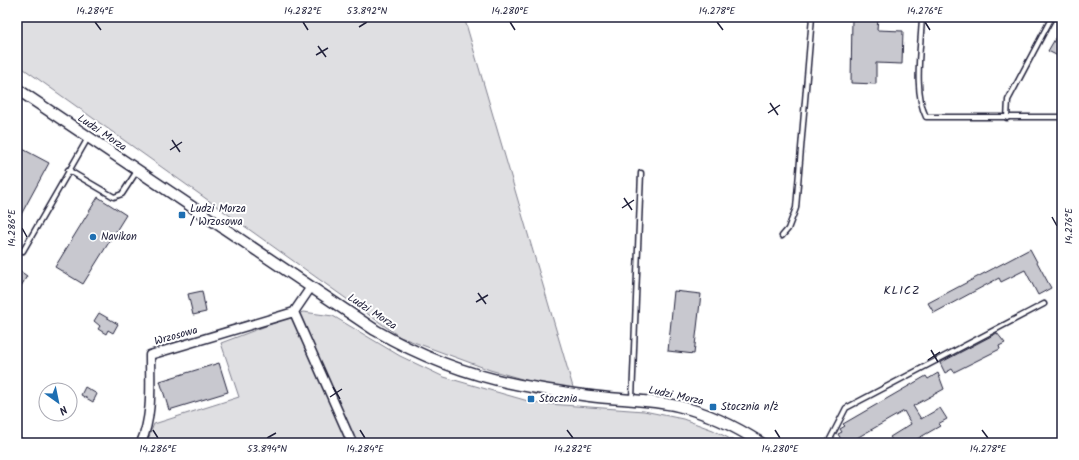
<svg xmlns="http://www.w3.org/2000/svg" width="1079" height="460" font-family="Kalam,sans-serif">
  <rect width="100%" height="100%" fill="#fff"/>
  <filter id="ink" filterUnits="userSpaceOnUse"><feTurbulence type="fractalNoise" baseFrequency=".025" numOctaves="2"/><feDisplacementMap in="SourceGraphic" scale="8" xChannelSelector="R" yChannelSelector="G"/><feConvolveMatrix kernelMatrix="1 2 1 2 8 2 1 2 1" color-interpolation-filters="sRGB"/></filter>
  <g filter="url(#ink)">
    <path fill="#dfdfe2" stroke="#80808e" d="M17,17h447l111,377 -85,-24 -90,-33 -383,-273z
      M303,312l30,4 67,40 44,21 91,26 109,8 39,8 30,11 25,13h-592l8,-19 85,-27 -18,-54z"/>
    <path fill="#c8c8cf" stroke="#22223b" d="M852,17h26l-1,13 26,1 -1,33 -26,-1v21l-25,-1z
      M1062,27v31l-14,-7z
      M17,146l32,17 -32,59z
      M98,197l28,18 -43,69 -28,-17z
      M1030,249l21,39 -13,7 -13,-25 -24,12 -2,-4 -65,35 -6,-10z
      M17,269l10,7 -10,17z
      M202,291l4,21 -13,3 -5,-21z
      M674,291l27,3 -7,60 -26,-3z
      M99,313l19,11 -5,9 -5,-3 -2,4 -8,-5 2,-3 -6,-5z
      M997,333l8,10 -6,3 1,3 -46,23 -2,-3 -7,4 -5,-10z
      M219,363l9,29 -59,18 -9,-29z
      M938,373l6,16 -31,17 8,13 19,-11 7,11 -9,5 2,2 -30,17h-16l-4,-6 21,-13 -7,-13 -56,32h-5l-5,-9 4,-2 -2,-3 5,-3 -2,-2 83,-48 2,3z
      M85,387l12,7 -4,8 -12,-7z"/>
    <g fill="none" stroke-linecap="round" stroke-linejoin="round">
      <defs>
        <path id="service" d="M922,17c-1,29 -9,74 4,100h136
          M1007,118l1,-18 44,-83
          M68,170l46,27 8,-3 15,-23
          M782,236l6,-7 8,-21 16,-191
          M17,248l6,3 65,-113
          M632,399l9,-226
          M17,439l6,4
          M828,443l18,-35 198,-104"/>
        <path id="minor" d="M294,312l58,131
          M141,443c12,-28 9,-58 9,-88l144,-43 17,-25"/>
        <path id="tertiary" d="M17,89l358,241c51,30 104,49 162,58 24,4 48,8 72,10 23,2 46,3 69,8 30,7 57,20 83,37"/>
      </defs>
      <use href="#service" stroke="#22223b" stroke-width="7"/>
      <use href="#minor" stroke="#22223b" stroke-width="11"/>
      <use href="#tertiary" stroke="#22223b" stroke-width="13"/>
      <use href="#service" stroke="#fff" stroke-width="4"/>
      <use href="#minor" stroke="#fff" stroke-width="8"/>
      <use href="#tertiary" stroke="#fff" stroke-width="10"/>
    </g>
  </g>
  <path fill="none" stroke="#22223b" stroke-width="1.5" d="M95,22l6,8M303,22l5,8M510,22l5,8M717,22l6,8M925,22l5,8M359,27l8,-5M318,46l8,11M316,55l12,-7M770,103l8,12M768,113l12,-8M172,140l8,12M170,150l12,-8M624,198l8,12M622,208l12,-8M1052,217l5,9M22,228l5,9M478,293l8,11M476,302l12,-7M931,350l7,12M928,360l12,-8M333,387l7,12M330,397l12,-8M153,430l5,8M360,430l5,8M567,430l6,8M775,430l5,8M982,430l6,8M267,438l9,-5"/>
  <g fill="#1f6fb2" stroke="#fff" stroke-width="1.5">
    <rect x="178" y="211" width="8" height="8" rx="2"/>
    <circle cx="93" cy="237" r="4"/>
    <rect x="527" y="395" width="8" height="8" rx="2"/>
    <rect x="709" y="403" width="8" height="8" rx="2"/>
  </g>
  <g text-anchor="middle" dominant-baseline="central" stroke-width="4" stroke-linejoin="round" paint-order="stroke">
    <g font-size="11" fill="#22223b" stroke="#fff">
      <text transform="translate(102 133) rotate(34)">Ludzi Morza</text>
      <text transform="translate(372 312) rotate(33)">Ludzi Morza</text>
      <text transform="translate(176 336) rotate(-16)">Wrzosowa</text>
      <text transform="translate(676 396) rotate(12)">Ludzi Morza</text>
    </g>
    <g font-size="11" fill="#22223b" stroke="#fff" text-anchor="start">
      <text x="190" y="209">Ludzi Morza<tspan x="190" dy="13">/ Wrzosowa</tspan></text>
      <text x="101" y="237">Navikon</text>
      <text x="539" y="399">Stocznia</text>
      <text x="721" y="407">Stocznia n/ż</text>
    </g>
    <g font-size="12" letter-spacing="1" fill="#22223b" stroke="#fff">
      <text x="902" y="290">KLICZ</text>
    </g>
  </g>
  <rect width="1079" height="460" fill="none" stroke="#fff" stroke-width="44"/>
  <g transform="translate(58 402) rotate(147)"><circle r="19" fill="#ffffff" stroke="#a7a7b1"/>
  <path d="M0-3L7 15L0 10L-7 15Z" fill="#1f6fb2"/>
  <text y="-6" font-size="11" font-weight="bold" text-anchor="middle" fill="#22223b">N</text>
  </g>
  <rect x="22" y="22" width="1035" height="416" fill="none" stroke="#22223b" stroke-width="1.5"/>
  <g font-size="10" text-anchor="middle" fill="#22223b">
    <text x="95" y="14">14.284°E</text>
    <text x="303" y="14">14.282°E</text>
    <text x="367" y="14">53.892°N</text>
    <text x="510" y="14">14.280°E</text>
    <text x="717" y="14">14.278°E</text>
    <text x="925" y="14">14.276°E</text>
    <text transform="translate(1068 226) rotate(-90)" y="4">14.276°E</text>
    <text transform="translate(11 228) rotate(-90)" y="4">14.286°E</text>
    <text x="158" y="452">14.286°E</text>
    <text x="267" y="452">53.894°N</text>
    <text x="365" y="452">14.284°E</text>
    <text x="573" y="452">14.282°E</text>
    <text x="780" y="452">14.280°E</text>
    <text x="988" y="452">14.278°E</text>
  </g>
</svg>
